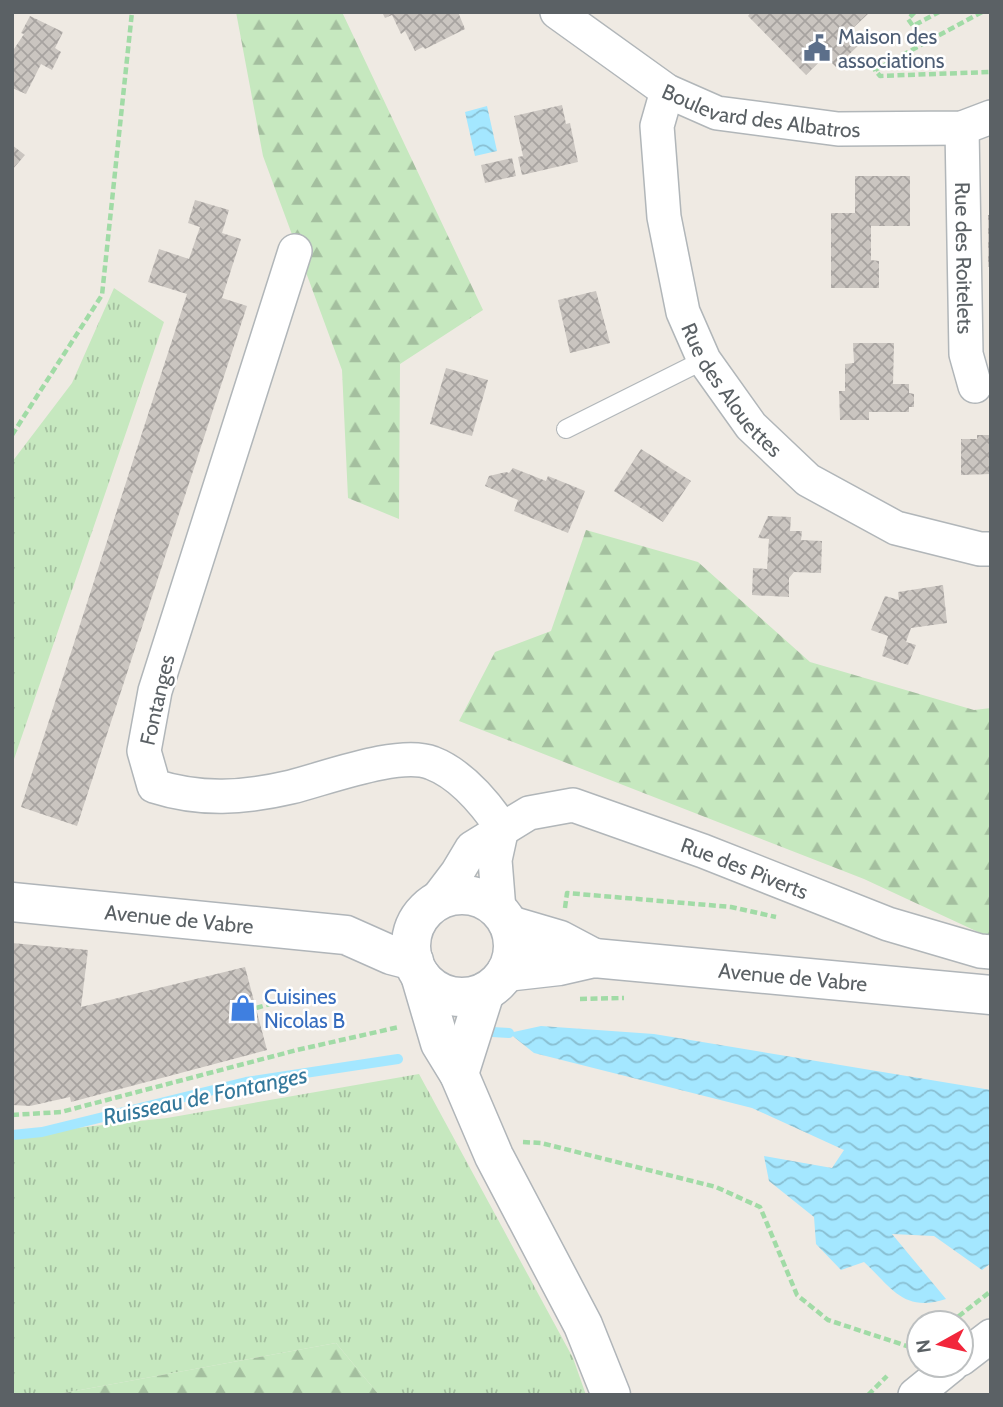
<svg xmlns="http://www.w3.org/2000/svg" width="1003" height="1407" font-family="Cabin,sans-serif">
  <defs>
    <pattern id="grass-tufts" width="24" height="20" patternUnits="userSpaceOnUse" patternTransform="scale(1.75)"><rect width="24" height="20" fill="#c6e8bf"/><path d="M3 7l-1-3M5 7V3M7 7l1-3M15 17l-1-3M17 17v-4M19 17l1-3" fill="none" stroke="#a4bf9f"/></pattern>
    <pattern id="forest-firs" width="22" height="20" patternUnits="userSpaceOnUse" patternTransform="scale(1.75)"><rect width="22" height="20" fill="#c6e8bf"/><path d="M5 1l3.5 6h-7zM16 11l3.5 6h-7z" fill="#a4bf9f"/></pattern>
    <pattern id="water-waves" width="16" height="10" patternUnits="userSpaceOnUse" patternTransform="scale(1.75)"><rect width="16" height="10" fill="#a4e7ff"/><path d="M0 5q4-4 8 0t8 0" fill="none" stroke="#89bfd2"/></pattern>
    <pattern id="building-cross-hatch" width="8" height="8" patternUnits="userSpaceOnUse" patternTransform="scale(1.75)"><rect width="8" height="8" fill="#cac5c0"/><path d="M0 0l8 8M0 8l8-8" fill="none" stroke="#a7a3a0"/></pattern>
  </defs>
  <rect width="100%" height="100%" fill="#efeae3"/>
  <path fill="url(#grass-tufts)" d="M114,288l50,34 -152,443v-303l60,-79z
    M419,1074l154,284 13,37h-207l-43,-52 -283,52h-41v-260l155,-17z"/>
  <path fill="url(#forest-firs)" d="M236,12h106l141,298 -83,54 -1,155 -51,-21 -6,-128 -79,-214z
    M586,530l112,32 112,100 164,48 17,-2v230l-127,-59 -405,-158 36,-69 56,-21z
    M336,1343l43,52h-326z"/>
  <path fill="url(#water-waves)" d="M487,106l10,45 -22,5 -10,-44z
    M541,1026l113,8 337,56v173l-9,7 -48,-34 -42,-2 54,65c-42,14 -54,-11 -82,-37l-23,8 -25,-26 -2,-27 -45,-36 -5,-25 68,12 12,-18 -92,-42 -218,-55 -25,-20z"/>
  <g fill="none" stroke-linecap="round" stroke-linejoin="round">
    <path stroke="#a4e7ff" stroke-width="10" d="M492,1032l17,1
      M12,1135l30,-3 204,-50 152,-23"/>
  </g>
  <path fill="url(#building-cross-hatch)" d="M382,12h76l7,17 -40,20 -2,-2 -8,4 -10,-20 -4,3 -9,-19 -7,3z
    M751,12h119l-18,17 11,12 -27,26 -11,-11 -19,19 -58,-59z
    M30,16l33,16 -8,16 6,4 -9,18 -11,-6 -15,30 -14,-6v-36l12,-18 -3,-1z
    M562,105l4,19 4,-1 8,39 -56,13 -4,-18 5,-1 -9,-40z
    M12,145l13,10 -13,15z
    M512,158l4,18 -31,7 -4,-18z
    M855,176h55v50h-39v34l8,1v27h-48v-75h24z
    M195,200l34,10 -7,23 19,6 -19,59 25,8 -170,520 -56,-19 166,-513 -39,-12 11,-33 30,10 11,-32 -12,-4z
    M988,215h3v52h-3z
    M596,291l14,52 -40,10 -12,-53z
    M853,343h41l-1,41h16v9l5,1v13h-5v5h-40v8h-29l-1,-29h6v-27l9,-1z
    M446,368l42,12 -16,56 -42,-12z
    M977,435h14v39l-30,1v-36h16z
    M641,449l50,32 -28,41 -49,-31z
    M513,468l33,13 2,-5 37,15 -17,42 -54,-22 4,-11 -33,-14 4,-10 17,-4 3,1z
    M768,516l23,1 -1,14h12l-1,9 21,1 -1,32 -27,-1 -5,6v19l-37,-2 1,-27 14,1 2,-30 -11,-1z
    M943,585l4,38 -36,5 -5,14 10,3 -8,20 -26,-9 6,-20 -17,-6 14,-34 14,4 -1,-8z
    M12,943l76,7 -7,57 164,-40 22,83 -196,52 -1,-5 -40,9 -18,-1z"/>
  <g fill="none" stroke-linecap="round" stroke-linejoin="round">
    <defs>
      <path id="lane" d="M566,429l138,-69"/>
      <g id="street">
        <path id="s1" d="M557,12l110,79 50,22 121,16 124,-1 29,-11"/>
        <path id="s2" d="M667,91l-10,35 7,91 19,95 21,48 47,66 57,54 88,48 84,21h11"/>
        <path id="s3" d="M962,128l4,226 9,32"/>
        <path d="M295,251l-140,440 -11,60 10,35c47,15 90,12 137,1 36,-9 109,-37 141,-24 29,11 53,40 70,65"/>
        <path id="s4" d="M435,902l22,-29 15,-25 57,-35 44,-8 130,46 185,73 92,27 11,1"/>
        <path d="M499,910l-4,-50 7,-32"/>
        <path d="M961,1359l30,-23"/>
        <path d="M915,1395l37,-30"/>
      </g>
      <g id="secondary">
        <circle cx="462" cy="946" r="51"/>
        <path id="s5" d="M12,902l334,33 45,20 23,6"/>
        <path d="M509,925l51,15 34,18"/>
        <path id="s6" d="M506,972l53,-6 35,-8 397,37"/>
        <path d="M420,975l20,68 19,31 35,82 89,169 28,70"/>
        <path d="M459,1074l26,-82"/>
      </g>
    </defs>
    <use href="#lane" stroke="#b1b6b9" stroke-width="20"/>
    <use href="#street" stroke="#b1b6b9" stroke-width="36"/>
    <use href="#secondary" stroke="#b0b5b9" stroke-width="41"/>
    <path stroke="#a1dba6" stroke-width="4.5" stroke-dasharray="7 3.5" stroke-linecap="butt" d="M915,12l-7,7 5,7 26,-14
      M982,12l-107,58 5,6 111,-4
      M12,435l90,-140 30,-283
      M565,908l2,-15 164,14 45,10
      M580,999l44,-1
      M256,1008l49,-14
      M12,1115l49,-3 236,-62 102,-23
      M523,1142l18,1 175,44 44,20 37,88 31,25 91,30
      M950,1323l41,-32
      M868,1395l19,-19"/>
    <use href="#lane" stroke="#fff" stroke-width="18"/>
    <use href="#street" stroke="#fff" stroke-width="33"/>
    <use href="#secondary" stroke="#fff" stroke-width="38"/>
  </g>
  <defs>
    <symbol id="civic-bare" viewBox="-9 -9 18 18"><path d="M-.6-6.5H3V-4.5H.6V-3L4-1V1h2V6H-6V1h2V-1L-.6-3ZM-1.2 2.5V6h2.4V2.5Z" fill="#5c6f8a" stroke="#fff" stroke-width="2.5" paint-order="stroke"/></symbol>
    <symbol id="shop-bare" viewBox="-9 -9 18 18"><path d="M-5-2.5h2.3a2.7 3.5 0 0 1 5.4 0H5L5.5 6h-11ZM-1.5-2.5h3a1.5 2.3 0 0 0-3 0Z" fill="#3f7fe0" stroke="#fff" stroke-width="2.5" paint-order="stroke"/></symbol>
  </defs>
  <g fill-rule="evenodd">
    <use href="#civic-bare" x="798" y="29" width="38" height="38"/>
    <use href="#shop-bare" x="224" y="989" width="38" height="38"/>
  </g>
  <g text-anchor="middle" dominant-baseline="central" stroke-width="5" stroke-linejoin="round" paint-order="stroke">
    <g font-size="21" fill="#4e5e75" stroke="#fff" text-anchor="start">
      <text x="838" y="36">Maison des<tspan x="838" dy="24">associations</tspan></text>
    </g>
    <g font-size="21" fill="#5b6165" stroke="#fff">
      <text stroke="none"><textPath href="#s1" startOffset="233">Boulevard des Albatros</textPath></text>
      <text stroke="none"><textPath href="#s3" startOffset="130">Rue des Roitelets</textPath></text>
      <text stroke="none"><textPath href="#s2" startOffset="317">Rue des Alouettes</textPath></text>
      <text transform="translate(157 700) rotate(-77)">Fontanges</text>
      <text stroke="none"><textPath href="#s4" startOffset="360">Rue des Piverts</textPath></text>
      <text stroke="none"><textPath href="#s5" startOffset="168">Avenue de Vabre</textPath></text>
      <text stroke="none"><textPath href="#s6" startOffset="289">Avenue de Vabre</textPath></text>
    </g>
    <g font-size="21" fill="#366cbe" stroke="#fff" text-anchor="start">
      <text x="264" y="996">Cuisines<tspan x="264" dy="24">Nicolas B</tspan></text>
    </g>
    <g font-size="23" font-style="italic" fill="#34789b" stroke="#fff">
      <text transform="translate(205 1096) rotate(-12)">Ruisseau de Fontanges</text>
    </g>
  </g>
  <rect width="1003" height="1407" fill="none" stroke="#5b6165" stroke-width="28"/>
  <g transform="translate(940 1344) rotate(262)"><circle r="33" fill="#ffffff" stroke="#bdc0c1" stroke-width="2"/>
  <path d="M0-5L12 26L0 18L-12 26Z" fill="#f2263b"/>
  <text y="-10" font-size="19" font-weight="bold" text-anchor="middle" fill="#5b6165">N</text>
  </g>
</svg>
